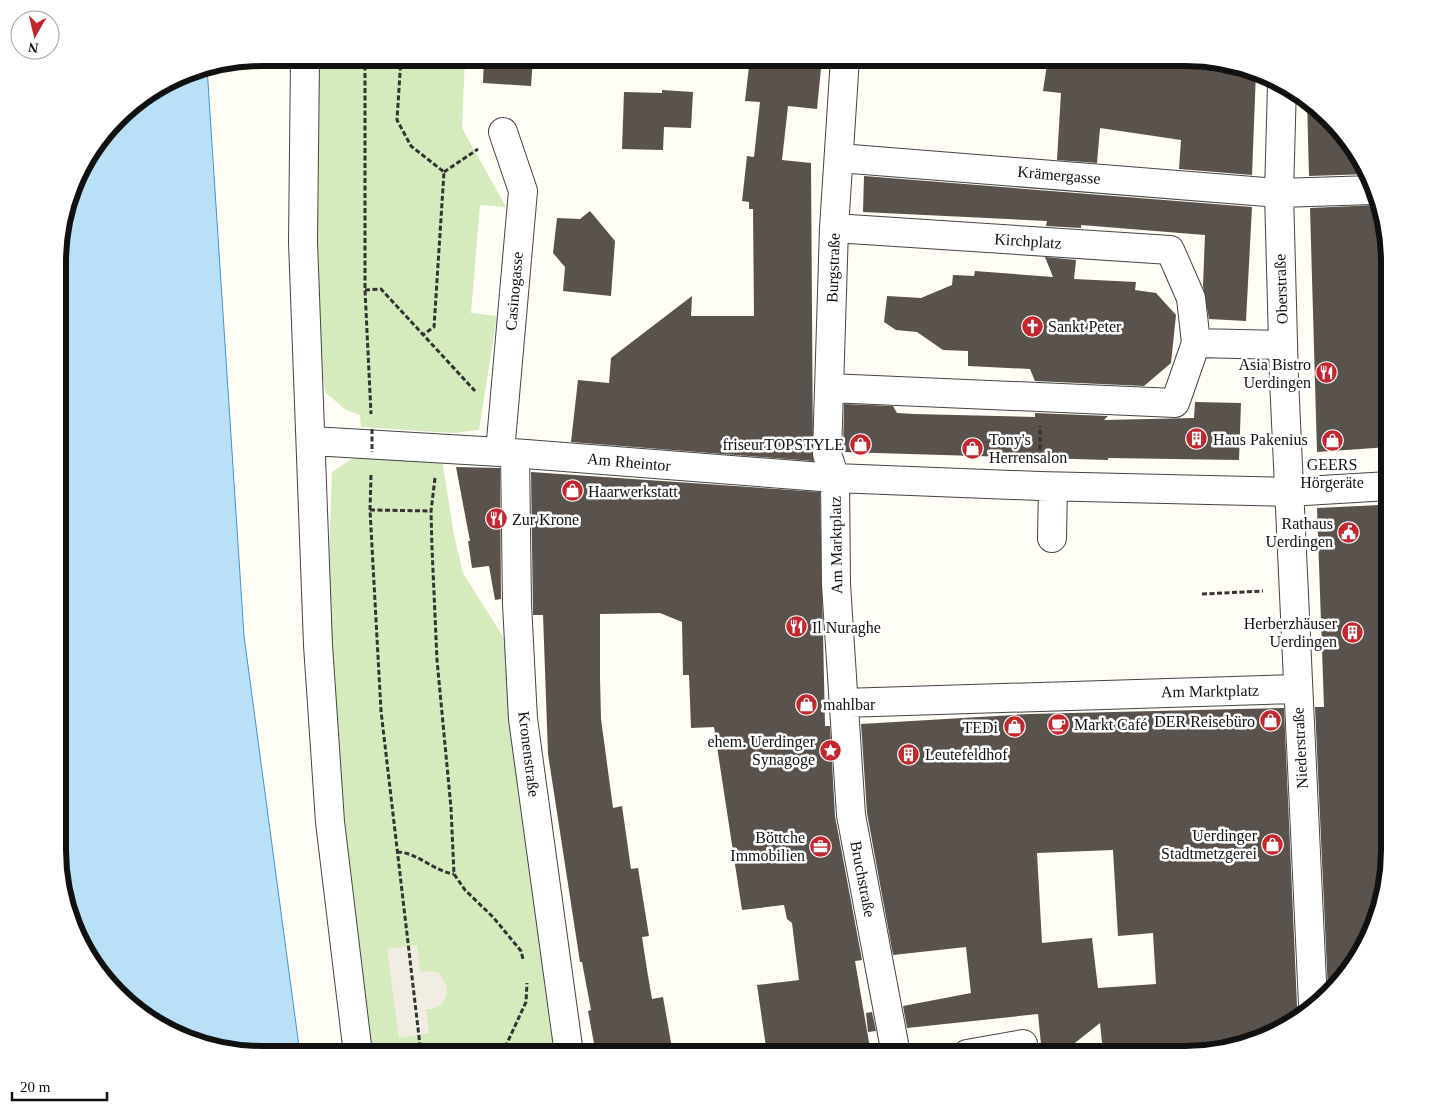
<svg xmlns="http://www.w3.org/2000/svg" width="1447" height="1112" font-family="'Times New Roman',serif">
  <rect width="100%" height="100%" fill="#fffdf5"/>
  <path fill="#d5ebbd" d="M310,58h155l-3,70 44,79 -26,-2 -9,108 26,3 -18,114 -27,3 -91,-6 -1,-12 -14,-5 -21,-18 -13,-111z
    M359,454l83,5 12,76 9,38 49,78 51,403h-196l-42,-388 7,-194z"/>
  <path fill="#f1ede2" d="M417,945l3,27 11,-1 8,2 8,13 -1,10 -4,8 -9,5h-7l3,24 -30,5 -12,-89z"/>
  <path fill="#b9e0f7" stroke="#3f96cf" d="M207,67l37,569 56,418h-51l-65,-15 -57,-35 -48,-63 -21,-77 1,-629 26,-75 42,-52 69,-40z"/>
  <path fill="#5a524d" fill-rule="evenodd" d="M484,58h49l-2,28 -48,-3z
    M750,58h72l-5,51 -29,-3 -6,54 29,3 2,298 -242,-19 7,-62 31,3 2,-25 81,-62 -1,20h63l-1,-107h-4v-7l-7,-1 5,-45 7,1 6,-55 -15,-1z
    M1083,58h115l58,13 -4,104 -73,-6 2,-29 -81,-12 -3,35 -40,-3 4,-67 -18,-2 4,-27 35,2z
    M662,90l31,2 -2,36 -27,-1 -1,23 -41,-1 2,-57 38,1z
    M1307,100l13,8 49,66 -60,2z
    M864,176l388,31 -6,114 -37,-2 -6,-33 2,-51 -124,-10v3l-35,-2 1,-5 -184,-9z
    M1376,205l14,57 -1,185 -72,5 -7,-244z
    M590,211l25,30 -4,55 -48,-5 2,-24 -12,-14 4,-35 23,1z
    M1045,257l31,3 -2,19 62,3 -1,8 21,3 20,22 -5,48 -27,23 -109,-5 -5,-12 -62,-3v-15l-25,-1 -26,-18 -21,-2 -12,-8 3,-26 34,2 31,-13 1,-10 21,1 1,-5 78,6z
    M1195,402l46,1 -2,57 -131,-2v2l-265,-8 1,-48 49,2 4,7 17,1 121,3v-4l73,3 -4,4 90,-2z
    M456,467l44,1 1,131 -6,1 -6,-34 -17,2 -4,-27h2z
    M531,472l289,20 5,234h5l5,90 27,144 -7,1 16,93h-104l-10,-69 42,-5 -7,-57 -5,-4 -3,-14 -42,5 -28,-183 -23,1 -2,-53h-6l-1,-53 -22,-9 -60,1v64l1,41 12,89 9,-2 9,63 7,-1 11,68 -7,1 5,33 5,29 11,-2 10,57h-77l-8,-43 3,-1 -9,-48h-2l-32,-208 -5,-139h-10z
    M1380,505v2l9,-1v97h-6l2,57h4v204l-15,64 -35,57 -11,8 -13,-286h9l-7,-199z
    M1284,708l13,297 4,9 -26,20 -90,20 -82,-1 -3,-30 -39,31h-19l-4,-40 -131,14 -4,-22 68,-13 -5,-46 -73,8 -26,-142 -6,-89 168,-10zM1113,850l5,86 35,-3 3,51 -58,4 -6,-50 -50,5 -5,-90z
    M872,1012l4,19 -8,1 -2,-19z"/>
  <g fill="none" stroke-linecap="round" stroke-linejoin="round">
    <defs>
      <path id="minor" d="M305,58l-2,184 15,403 12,177 28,232
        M845,58l-11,170 -7,226 8,24 1,106 15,231 45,239
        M1282,85l-3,108 5,186 29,625
        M839,158l440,35 94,-3
        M834,228l336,22 21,48 5,45 87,2
        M829,388l346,15 21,-60
        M312,441l188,11 335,26 204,8 249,6 101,-6
        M500,452l23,-261 -20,-59
        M515,453l2,151 6,115 46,335
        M1052,538l1,-51
        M843,703l454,-14
        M967,1054l56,-10"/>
    </defs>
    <use href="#minor" stroke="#444" stroke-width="30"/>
    <path stroke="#333" stroke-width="3" stroke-dasharray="5 2.5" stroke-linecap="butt" d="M365,58v232l6,124
      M401,58l-4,62 14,26 33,26 -10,155 -10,7
      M444,172l34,-23
      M365,290l16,-1 94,102
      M1040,457v-31
      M371,475l-1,35 11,201 40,343
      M435,478l-4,33 1,37 5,112 14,148 3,66 11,16 28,27 28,34 2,8
      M370,510l61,1
      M1202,594l61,-3
      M397,852c20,0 36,19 57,22
      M502,1054l24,-52 1,-19"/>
    <use href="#minor" stroke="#fff" stroke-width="28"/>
    <path stroke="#333" stroke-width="3" stroke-dasharray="5 2.5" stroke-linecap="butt" d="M372,429v23"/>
  </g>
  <defs>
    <symbol id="church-disc" viewBox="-11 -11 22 22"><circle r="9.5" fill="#c4262e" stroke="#fff"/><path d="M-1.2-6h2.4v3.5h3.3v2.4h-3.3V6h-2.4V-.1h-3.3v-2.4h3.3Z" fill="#fff"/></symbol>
    <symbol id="restaurant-disc" viewBox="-11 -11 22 22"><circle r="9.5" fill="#c4262e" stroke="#fff"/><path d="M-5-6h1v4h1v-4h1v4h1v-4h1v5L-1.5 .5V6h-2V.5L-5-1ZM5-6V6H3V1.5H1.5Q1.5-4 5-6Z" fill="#fff"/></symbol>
    <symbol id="building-disc" viewBox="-11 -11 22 22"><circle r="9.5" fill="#c4262e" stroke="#fff"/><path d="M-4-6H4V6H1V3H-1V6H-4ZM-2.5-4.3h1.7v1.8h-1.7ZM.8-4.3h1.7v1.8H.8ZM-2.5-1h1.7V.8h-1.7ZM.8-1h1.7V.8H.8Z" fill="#fff"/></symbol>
    <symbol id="shop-disc" viewBox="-11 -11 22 22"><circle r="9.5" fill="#c4262e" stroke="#fff"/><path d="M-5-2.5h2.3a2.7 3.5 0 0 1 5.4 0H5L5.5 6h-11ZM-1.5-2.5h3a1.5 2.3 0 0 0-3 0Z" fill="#fff"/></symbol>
    <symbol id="civic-disc" viewBox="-11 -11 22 22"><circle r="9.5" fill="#c4262e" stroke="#fff"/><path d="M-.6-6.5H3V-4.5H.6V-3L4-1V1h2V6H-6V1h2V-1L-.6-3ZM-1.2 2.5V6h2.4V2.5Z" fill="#fff"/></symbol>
    <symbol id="cafe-disc" viewBox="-11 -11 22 22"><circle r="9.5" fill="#c4262e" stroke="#fff"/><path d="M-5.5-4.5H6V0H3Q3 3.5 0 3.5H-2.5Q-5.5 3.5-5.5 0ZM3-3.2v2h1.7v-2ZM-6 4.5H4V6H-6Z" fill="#fff"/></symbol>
    <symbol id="sight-disc" viewBox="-11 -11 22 22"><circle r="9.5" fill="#c4262e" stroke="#fff"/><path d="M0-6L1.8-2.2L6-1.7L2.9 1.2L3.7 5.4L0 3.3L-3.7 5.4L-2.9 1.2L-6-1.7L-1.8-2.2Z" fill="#fff"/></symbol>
    <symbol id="office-disc" viewBox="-11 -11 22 22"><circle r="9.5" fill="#c4262e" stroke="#fff"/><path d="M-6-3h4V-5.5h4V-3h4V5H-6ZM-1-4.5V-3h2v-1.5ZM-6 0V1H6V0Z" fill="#fff"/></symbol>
  </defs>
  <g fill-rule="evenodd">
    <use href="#church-disc" x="1020" y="314" width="25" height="25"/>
    <use href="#restaurant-disc" x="1314" y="360" width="25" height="25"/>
    <use href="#building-disc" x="1184" y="426" width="25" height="25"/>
    <use href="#shop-disc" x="1320" y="428" width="25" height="25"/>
    <use href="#shop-disc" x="848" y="432" width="25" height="25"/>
    <use href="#shop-disc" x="960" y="436" width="25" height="25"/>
    <use href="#shop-disc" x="560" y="478" width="25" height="25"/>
    <use href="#restaurant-disc" x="484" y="506" width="25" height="25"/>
    <use href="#civic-disc" x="1336" y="520" width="25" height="25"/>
    <use href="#restaurant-disc" x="784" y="614" width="25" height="25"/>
    <use href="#building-disc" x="1340" y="620" width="25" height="25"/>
    <use href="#shop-disc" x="794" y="692" width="25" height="25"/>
    <use href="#shop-disc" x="1258" y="708" width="25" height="25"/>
    <use href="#cafe-disc" x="1046" y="712" width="25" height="25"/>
    <use href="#shop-disc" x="1002" y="714" width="25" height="25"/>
    <use href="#sight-disc" x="818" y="738" width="25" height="25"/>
    <use href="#building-disc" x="896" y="742" width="25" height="25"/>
    <use href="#shop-disc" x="1260" y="832" width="25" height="25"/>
    <use href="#office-disc" x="808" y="834" width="25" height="25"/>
  </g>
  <g text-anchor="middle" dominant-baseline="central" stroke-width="5" stroke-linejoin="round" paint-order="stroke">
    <g font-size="16" fill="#111" stroke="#fff">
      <text transform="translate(1059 175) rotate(5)">Krämergasse</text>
      <text transform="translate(1028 241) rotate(4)">Kirchplatz</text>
      <text transform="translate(833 268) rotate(-88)">Burgstraße</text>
      <text transform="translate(1281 289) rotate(-92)">Oberstraße</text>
      <text transform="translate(514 291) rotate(-85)">Casinogasse</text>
      <text transform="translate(629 462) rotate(5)">Am Rheintor</text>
      <text transform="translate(836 545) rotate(-91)">Am Marktplatz</text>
      <text transform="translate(1210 691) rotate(-1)">Am Marktplatz</text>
      <text transform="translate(1300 748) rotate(-93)">Niederstraße</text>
      <text transform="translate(529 754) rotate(83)">Kronenstraße</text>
      <text transform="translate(863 879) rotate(79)">Bruchstraße</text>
    </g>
    <g font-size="16" fill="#111" stroke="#fff" text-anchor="start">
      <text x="1048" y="326">Sankt Peter</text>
      <text x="1311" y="364" text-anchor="end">Asia Bistro<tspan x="1311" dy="18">Uerdingen</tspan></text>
      <text x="989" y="439">Tony's<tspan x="989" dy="18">Herrensalon</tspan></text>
      <text x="1213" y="439">Haus Pakenius</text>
      <text x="844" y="444" text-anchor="end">friseurTOPSTYLE</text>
      <text x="1332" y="464" text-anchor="middle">GEERS<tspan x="1332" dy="18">Hörgeräte</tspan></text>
      <text x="588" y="491">Haarwerkstatt</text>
      <text x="512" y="519">Zur Krone</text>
      <text x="1333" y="523" text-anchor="end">Rathaus<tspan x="1333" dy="18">Uerdingen</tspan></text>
      <text x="1337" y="623" text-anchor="end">Herberzhäuser<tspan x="1337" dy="18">Uerdingen</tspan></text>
      <text x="812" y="627">Il Nuraghe</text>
      <text x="823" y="704">mahlbar</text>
      <text x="1255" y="721" text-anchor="end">DER Reisebüro</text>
      <text x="1074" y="724">Markt Café</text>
      <text x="998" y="727" text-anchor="end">TEDi</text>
      <text x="815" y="741" text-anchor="end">ehem. Uerdinger<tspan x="815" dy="18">Synagoge</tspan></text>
      <text x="925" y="754">Leutefeldhof</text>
      <text x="1257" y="835" text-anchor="end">Uerdinger<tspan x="1257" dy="18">Stadtmetzgerei</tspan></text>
      <text x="805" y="837" text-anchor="end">Böttche<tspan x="805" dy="18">Immobilien</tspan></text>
    </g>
  </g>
  <path d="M0 0H1447V1112H0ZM262 66H1185A196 196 0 0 1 1381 262V850A196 196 0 0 1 1185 1046H262A196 196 0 0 1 66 850V262A196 196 0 0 1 262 66Z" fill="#fff" fill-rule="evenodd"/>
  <path fill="none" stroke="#111" stroke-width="6" d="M262 66H1185A196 196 0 0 1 1381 262V850A196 196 0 0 1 1185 1046H262A196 196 0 0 1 66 850V262A196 196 0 0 1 262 66Z"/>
  <g transform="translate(35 35) rotate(188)"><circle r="24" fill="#ffffff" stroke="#a0a0a0"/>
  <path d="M0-4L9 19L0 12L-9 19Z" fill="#c4262e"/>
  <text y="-8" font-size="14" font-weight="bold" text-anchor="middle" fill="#111111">N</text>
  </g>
  <path d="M12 1092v8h95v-8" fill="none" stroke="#111111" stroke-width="2.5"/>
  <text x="20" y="1092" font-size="15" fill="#111111" stroke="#ffffff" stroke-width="4" paint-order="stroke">20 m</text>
</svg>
